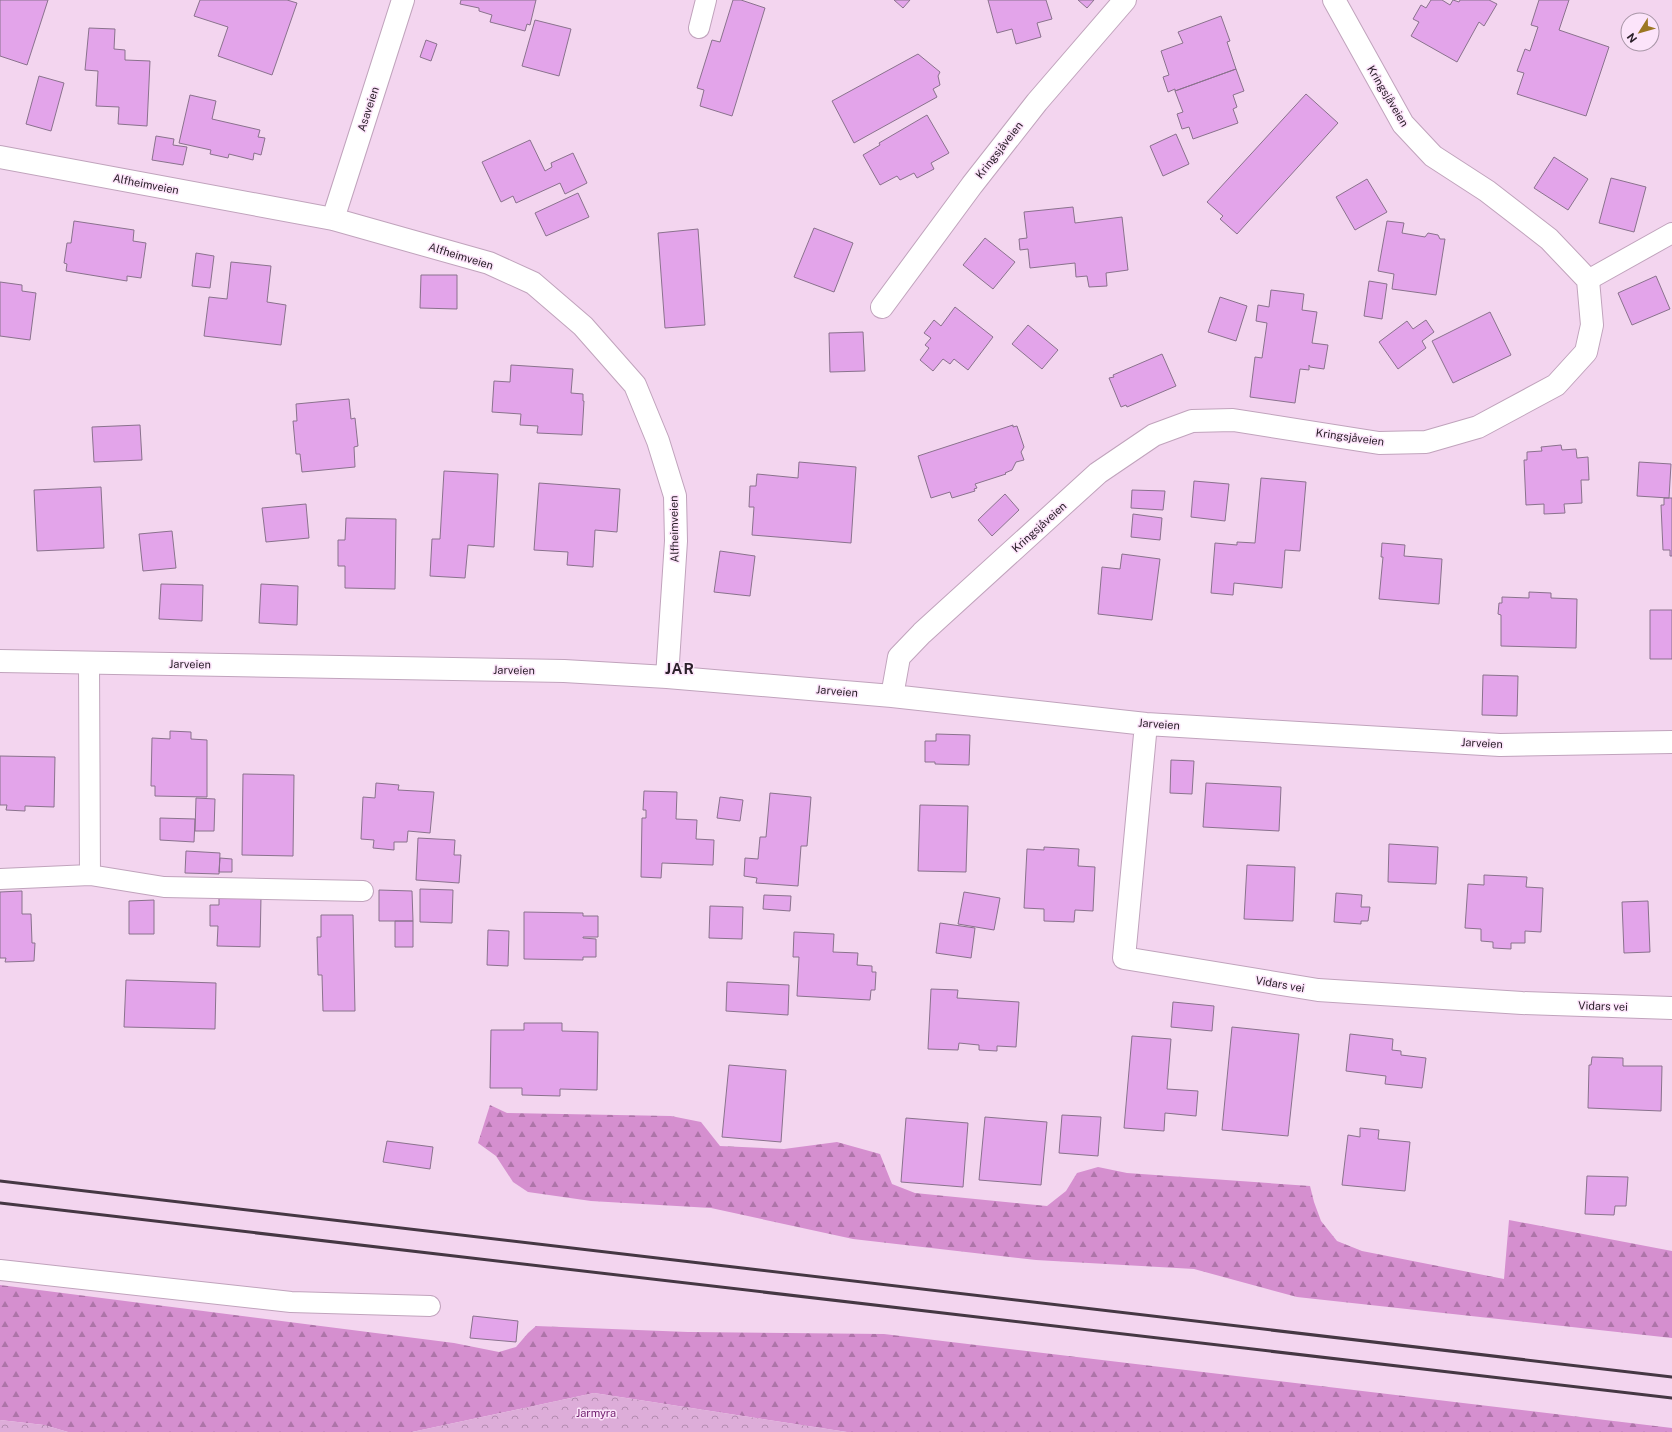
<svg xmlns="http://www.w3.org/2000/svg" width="1672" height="1432" font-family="'Public Sans',sans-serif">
  <defs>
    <pattern id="forest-firs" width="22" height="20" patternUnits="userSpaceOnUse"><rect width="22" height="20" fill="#d58fcf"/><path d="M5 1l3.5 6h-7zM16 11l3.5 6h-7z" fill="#ad74a8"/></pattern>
    <pattern id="park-crowns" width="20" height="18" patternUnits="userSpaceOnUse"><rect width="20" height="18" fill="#ddadd9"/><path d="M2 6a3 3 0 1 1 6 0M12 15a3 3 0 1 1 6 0" fill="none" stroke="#b38cb0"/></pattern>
  </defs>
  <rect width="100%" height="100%" fill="#f3d5ef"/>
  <path fill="url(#forest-firs)" d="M490,1105l17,8 164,3 30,6 19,24 64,3 53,-7 43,12 12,30 23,9 132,13 19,-15 11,-18 21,-6 29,6 183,13 4,16 7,19 16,20 25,10 142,28 5,-59 163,31v87l-375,-41 -103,-28 -158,-9 -183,-21 -142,-31 -120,-7 -63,-9 -15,-10 -17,-26 -18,-13z
    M0,1285l454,58 45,9 17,-5 12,-14 8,-7 152,6 196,2 788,94v4h-825l-253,-39 -182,39h-344l-24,-7 -44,-5z"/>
  <path fill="url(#park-crowns)" d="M594,1393l253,39h-435z
    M0,1420l44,5 24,7h-68z"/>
  <path fill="#e3a4ea" stroke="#8a728d" d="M0,0h48l-21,65 -27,-9z
    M200,0h87l10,3 -25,72 -54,-19 10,-29 -34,-11z
    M461,0h75l-6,25 -3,-1 -2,7 -35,-9 2,-7 -13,-4v-3l-19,-4z
    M733,0h8l24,8 -33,108 -32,-10 4,-16 -7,-2 15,-48 8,2z
    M894,0h16l-7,8z
    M988,0h58l6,19 -15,4 4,14 -25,7 -4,-15 -15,4z
    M1078,0h16l-7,8z
    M1431,0h11l8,5 3,-5 6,2 1,-2h29l8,4 -13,22 -5,-4 -22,40 -46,-26 8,-14 -6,-3 8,-14 5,3z
    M1539,0h30l-10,30 50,17 -23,69 -69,-22 7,-21 -7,-2 8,-22 5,2 8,-24 -7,-2z
    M1221,16l9,25 -3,1 9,27 -61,22v-2l-7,3 -5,-15 6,-2 -8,-24 22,-8 -5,-11z
    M535,20l36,9 -12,47 -37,-10z
    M89,28l26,1 -1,20 11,1v10l25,1 -3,65 -29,-2 1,-17 -23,-1 2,-35 -13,-1z
    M426,40l11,4 -6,17 -11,-4z
    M918,54l22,18 -2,4 2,9 -7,4 4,8 -83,46 -22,-42z
    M1236,69l8,22 -11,4 4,12 -4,2 5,14 -45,16 -4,-12 -7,2 -5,-15 6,-2 -8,-21z
    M39,76l25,7 -13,48 -25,-7z
    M1306,94l32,29 -101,111 -17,-15 3,-3 -16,-14z
    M190,95l26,6 -4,18 48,11 -2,7 7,1 -4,17 -7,-2 -1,7 -24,-6 -1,4 -18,-4 1,-4 -32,-7z
    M927,115l22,38 -18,10 3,6 -17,9 -3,-5 -14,7 -3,-4 -17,9 -17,-30 17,-10 -1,-2z
    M1176,134l13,30 -26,12 -13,-30z
    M156,136l18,3 -1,6 14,2 -4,18 -31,-5z
    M530,140l15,31 7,-4 -1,-4 22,-10 14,30 -22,11 -5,-11 -44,20 -3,-7 -12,6 -19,-40z
    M1554,157l34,22 -20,31 -34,-22z
    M1611,178l35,9 -12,45 -35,-9z
    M1367,179l20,33 -32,18 -19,-33z
    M578,193l11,24 -43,19 -11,-23z
    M1073,207l2,16 47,-6 6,53 -22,3 1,13 -18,1 -2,-11 -11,1 -1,-14 -45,5 -2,-19 -8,1 -1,-11 8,-1 -3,-26z
    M74,221l60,9 -1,11 13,2 -5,35 -14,-2v5l-61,-10 1,-7 -3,-1 3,-20h4z
    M1387,221l17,2 -2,10 23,4 3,-4 10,2 2,4h5l-9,56 -44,-6 2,-15 -16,-3z
    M814,228l39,15 -19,49 -40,-15z
    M698,229l7,96 -40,3 -7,-95z
    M985,238l30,24 -22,27 -30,-24z
    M196,253l18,3 -4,32 -18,-2z
    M231,262l40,4 -4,36 19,3 -5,40 -77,-9 5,-39 18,2z
    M421,275h36v34l-37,-1z
    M1656,276l14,33 -38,16 -14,-32z
    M1369,281l18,3 -5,35 -18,-3z
    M0,282l22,3v6l14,2 -6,47 -30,-4z
    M1271,290l33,4 -2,16 15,2 -5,31 16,2 -4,24 -14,-2 -1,-2v5l-9,-1 -5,34 -45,-6 5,-40 7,1 5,-35 -11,-2 2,-16 11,2z
    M1220,297l27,9 -11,35 -28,-9z
    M955,307l38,30 -25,33 -14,-11 -4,5 -7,-5 -10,12 -13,-11 9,-12 -4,-3 6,-7 -7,-5 10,-13 7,6z
    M1490,312l21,43 -58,28 -21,-42z
    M1426,320l8,12 -12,9 4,7 -28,21 -19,-27 28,-21 6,8z
    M1028,325l30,25 -16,19 -30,-25z
    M863,332l2,39 -35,1 -1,-39z
    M1162,354l14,32 -49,21 -1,-2 -5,2 -12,-29 5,-1 -1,-2z
    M511,365l62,4 -2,24 12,1v7h1l-2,34 -45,-2 1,-7 -18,-1 1,-11 -29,-2 2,-31 16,1z
    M349,399l2,20 4,-1 3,28 -4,1 1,20 -53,5 -2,-18h-4l-3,-33h4l-1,-17z
    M140,425l2,35 -48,2 -2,-35z
    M1013,425v2l4,-1 7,21 -3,5 3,8 -8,2 -4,8 -7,3 1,1 -31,10 2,4 -3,1 1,2 -23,7 -2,-6 -19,6 -13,-42z
    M1561,445l1,5 14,-1 1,9 11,-1 1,23h-8l1,23 -18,1 1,9 -21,1v-10l-18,1 -2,-45h3v-8l15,-1 -1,-4z
    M799,462l57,5 -5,76 -99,-8 2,-28h-5l1,-21h6l1,-12 41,4z
    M1639,462l32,2 -2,34 -32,-2z
    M444,471l54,3 -4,73 -26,-2 -3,33 -35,-2 2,-37h8z
    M1261,478l45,4 -6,69 -15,-1 -3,38 -48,-5 -1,12 -22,-2 4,-50 22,2v-3l18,1z
    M1194,481l35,3 -4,37 -34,-4z
    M539,483l81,6 -3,43 -22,-2 -2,37 -26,-2 1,-13 -34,-2z
    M101,487l3,61 -67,3 -3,-61z
    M1132,490l33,1 -2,19 -32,-2z
    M1005,494l14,16 -27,26 -14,-16z
    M1664,498h8v58h-2v-6h-7l-2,-45h3z
    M306,504l3,34 -43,4 -4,-34z
    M1133,514l29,4 -2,22 -29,-3z
    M346,518l50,1 -1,70 -50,-1v-22h-7v-26h7z
    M172,531l4,37 -33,3 -4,-37z
    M1382,543l23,2 -1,11 38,3 -3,45 -60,-5 4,-42h-2z
    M720,551l35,5 -5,40 -36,-4z
    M1122,554l38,5 -8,61 -54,-6 4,-47 18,2z
    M161,584l42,1 -1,36 -43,-2z
    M261,584l37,2 -1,39 -38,-2z
    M1529,592l22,1v5l26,1 -1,49 -75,-2v-31l-3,-1 1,-11h3v-6l27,1z
    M1650,610h22v49h-22z
    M1483,675l35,1 -1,40 -35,-1z
    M170,731l21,1v7l16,1v57l-52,-1v-10h-4l1,-48 18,1z
    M936,734l34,1 -1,30 -34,-1v-2h-10v-21h11z
    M0,756l55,1 -1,50 -29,-1v5l-19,-1 1,-5h-7z
    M1171,760l23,1 -2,33 -22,-1z
    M243,774l51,1 -1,81 -51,-1z
    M376,783l23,2 -1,5 36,2 -4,41 -22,-2 -1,11h-13v8l-21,-2 1,-8 -13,-1 2,-42 12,1z
    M1206,783l75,4 -2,44 -76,-4z
    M644,791l33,1 -1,27 21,1 -1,19 18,1 -1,25 -51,-2 -1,15 -20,-1 1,-59h4v-8h-3z
    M770,793l41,4 -4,49h-6l-3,40 -42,-3 1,-5 -13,-2 1,-18 13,1 2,-22h6z
    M720,797l23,3 -3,21 -23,-3z
    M196,798l19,1 -1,32h-19z
    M920,805l48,1 -2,66 -48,-1z
    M160,818l35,1 -1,23 -34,-2z
    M418,838l37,2 -1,15h7l-2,28 -43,-3z
    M1389,844l49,3 -2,37 -48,-2z
    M1044,847l35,2 -1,17 17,1 -2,44 -18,-1 -1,12 -30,-1v-12l-20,-1 3,-59 17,1z
    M186,851l34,2 -1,21 -34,-1z
    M220,858l12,1v13h-13z
    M1247,865l48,2 -2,54 -49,-2z
    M1484,875l43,2 -1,10 17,1 -2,44 -16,-1v12h-14v6l-18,-1v-6l-12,-1v-12l-16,-1 3,-44 16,1z
    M420,889l33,1 -1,33 -32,-1z
    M379,890l33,1 1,30h-34z
    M22,891v23h9l1,29h3l-1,18 -29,1 1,-4h-6v-66z
    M964,892l36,6 -6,32 -36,-6z
    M1336,893l26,2 -1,12h9l-2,14h-7v3l-27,-2z
    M764,895l27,1 -1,15 -27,-2z
    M219,896l42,1 -1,50 -43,-1 1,-20h-8v-21h9z
    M154,900v34h-25v-33z
    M1648,901l2,51 -26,1 -2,-51z
    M710,906l33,1 -1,32 -33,-1z
    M524,912l59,1v3h15v21h-15v1l13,1v18h-13v3l-59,-1z
    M321,915h32l2,96h-32l-1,-36h-4l-1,-38h4z
    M395,921h18v26h-18z
    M940,923l35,5 -4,30 -35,-5z
    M488,930l21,1 -1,35 -21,-1z
    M794,932l40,2 -1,18 25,1 -1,12 15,1v6h4l-1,18h-4l-1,10 -73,-4 2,-39h-6z
    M126,980l90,3 -1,46 -91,-2z
    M727,982l62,3 -1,30 -62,-4z
    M931,989l27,1 -1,8 62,4 -3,45 -19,-1v5l-18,-1v-5l-20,-2 -1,7 -30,-1z
    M1173,1002l41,4 -2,25 -41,-4z
    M524,1023h38v8l36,1 -1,58 -37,-1v7l-38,-1v-7h-32l1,-58h33z
    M1232,1027l67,7 -11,102 -66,-6z
    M1350,1034l43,5 -1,11 9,1v4l25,3 -4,30 -37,-4 1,-8 -40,-5z
    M1132,1036l39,3 -4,50 31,2 -2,25 -31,-3 -1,18 -40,-3z
    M1592,1057l31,1v8h39l-1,45 -73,-3 1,-43h2z
    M729,1065l57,5 -5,72 -59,-5z
    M1062,1115l39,2 -3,39 -39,-3z
    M985,1117l62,5 -6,63 -62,-5z
    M906,1118l62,5 -5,64 -62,-5z
    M1360,1128l19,2 -1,9 32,3 -5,49 -63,-6 6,-50 12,2z
    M387,1141l46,6 -3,22 -47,-7z
    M1587,1176l41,1 -2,29h-11l-1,9 -29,-1z
    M473,1316l45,5 -2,21 -46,-4z"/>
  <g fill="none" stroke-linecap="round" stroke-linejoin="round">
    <defs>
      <path id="service" d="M699,28l7,-28
        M1588,280l84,-47
        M89,662l1,213
        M0,879l90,-4 74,12 199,4
        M0,1270l291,32 139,4"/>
      <path id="minor" d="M0,157l333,62 156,44 44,20 50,43 52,59 23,56 17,55 1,45 -9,136
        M333,219l70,-219
        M882,307l90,-122 65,-83 88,-102
        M0,661l564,10 103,6 225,19 254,28 354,21 172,-3
        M892,696l7,-39 23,-24 176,-160 56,-38 38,-14 41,-1 146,23 47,-1 52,-15 78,-42 30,-33 6,-27 -4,-45 -39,-41 -62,-48 -54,-35 -30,-32 -69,-124
        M1146,724l-22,234 194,32 204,13 150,5"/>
    </defs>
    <use href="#service" stroke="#c0a3bc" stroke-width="22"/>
    <use href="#minor" stroke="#c0a3bc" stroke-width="24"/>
    <use href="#service" stroke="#fff" stroke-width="20"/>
    <use href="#minor" stroke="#fff" stroke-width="22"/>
    <path stroke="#453743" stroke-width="3" d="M0,1181l1672,196
      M0,1203l1672,195"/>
  </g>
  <g text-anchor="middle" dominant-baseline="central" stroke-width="3" stroke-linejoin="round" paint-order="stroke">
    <g font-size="11" fill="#2b202a" stroke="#fce4fa">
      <text transform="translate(1388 96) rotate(59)">Kringsjåveien</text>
      <text transform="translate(368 109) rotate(-72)">Asaveien</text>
      <text transform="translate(999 150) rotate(-52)">Kringsjåveien</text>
      <text transform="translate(146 184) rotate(11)">Alfheimveien</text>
      <text transform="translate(461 256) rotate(17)">Alfheimveien</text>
      <text transform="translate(1350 437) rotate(8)">Kringsjåveien</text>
      <text transform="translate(1039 527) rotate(-42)">Kringsjåveien</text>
      <text transform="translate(674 529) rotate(-91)">Alfheimveien</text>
      <text transform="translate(190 664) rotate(1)">Jarveien</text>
      <text transform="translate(514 670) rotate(1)">Jarveien</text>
      <text transform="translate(837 691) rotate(5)">Jarveien</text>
      <text transform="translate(1159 724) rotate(4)">Jarveien</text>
      <text transform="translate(1482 743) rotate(3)">Jarveien</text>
      <text transform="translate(1280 984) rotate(10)">Vidars vei</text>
      <text transform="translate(1603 1006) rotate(2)">Vidars vei</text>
    </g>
    <g font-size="11" fill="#6f1c6c" stroke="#fce4fa">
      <text x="596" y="1413">Jarmyra</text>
    </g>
    <g font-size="15" font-weight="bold" letter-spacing="1" fill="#2b202a" stroke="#fce4fa">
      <text x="680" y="668">JAR</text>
    </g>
  </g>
  <g transform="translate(1640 32) rotate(233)"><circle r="19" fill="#fce4fa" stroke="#a896a7"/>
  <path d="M0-3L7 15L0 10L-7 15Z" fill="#9c7723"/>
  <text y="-6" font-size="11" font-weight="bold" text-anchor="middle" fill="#2b202a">N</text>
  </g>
</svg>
